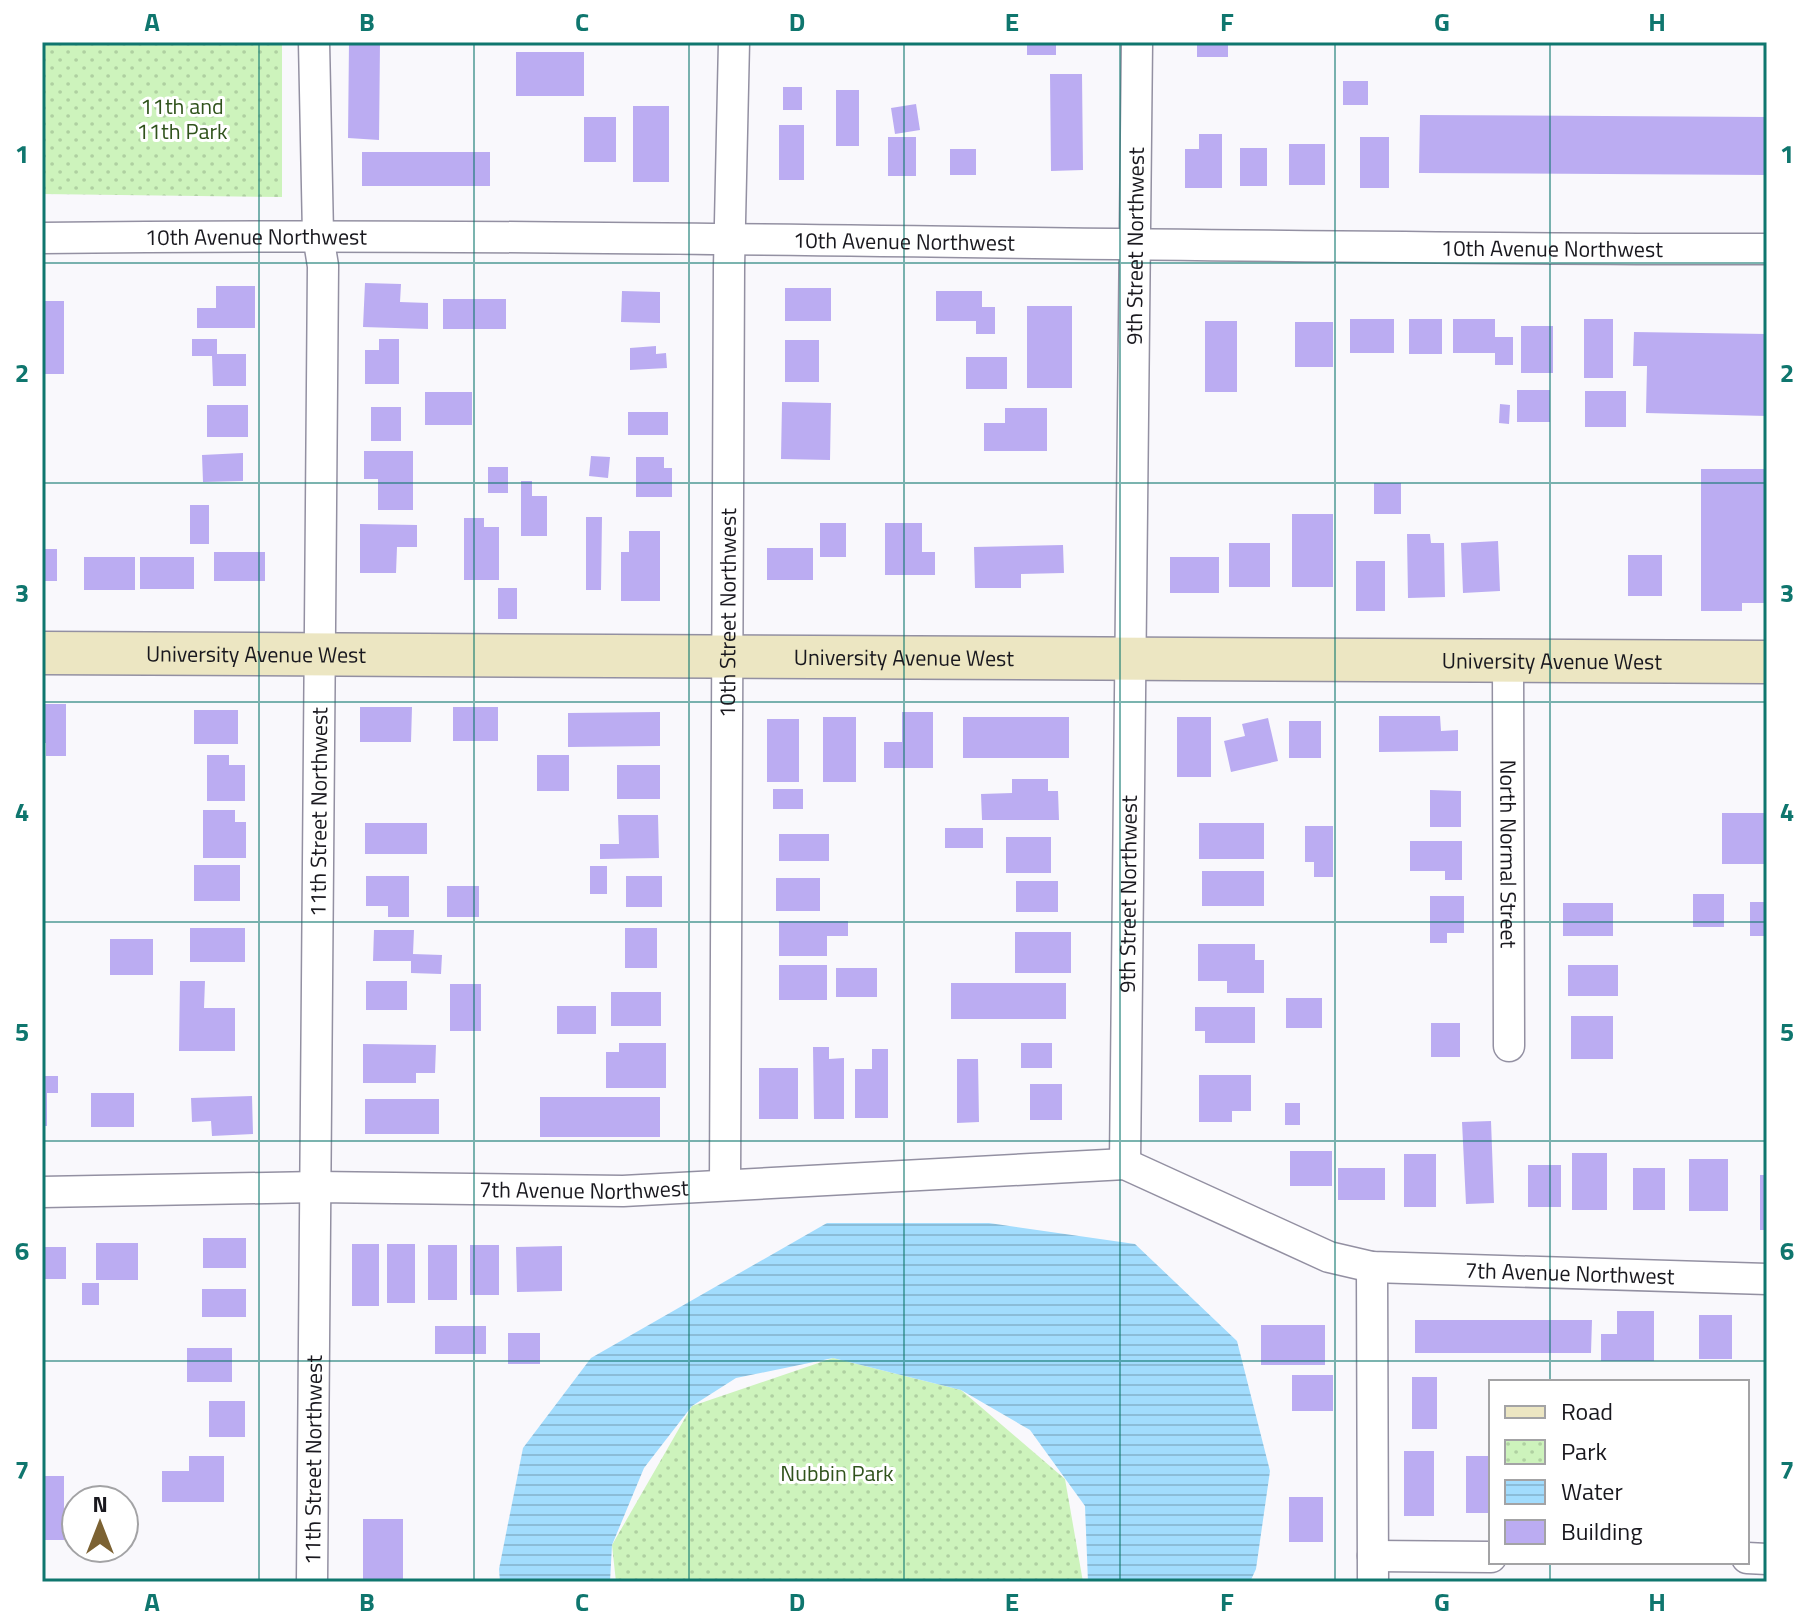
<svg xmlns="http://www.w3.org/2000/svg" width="1809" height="1624" font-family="'Titillium Web',sans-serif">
  <defs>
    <pattern id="park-dots" width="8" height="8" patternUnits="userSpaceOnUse" patternTransform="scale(2)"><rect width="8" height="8" fill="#cdf3bc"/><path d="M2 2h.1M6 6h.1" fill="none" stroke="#afd0a1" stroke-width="1.8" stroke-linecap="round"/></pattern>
    <pattern id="water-rules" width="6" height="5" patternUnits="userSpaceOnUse" patternTransform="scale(2)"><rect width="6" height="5" fill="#a2dcfd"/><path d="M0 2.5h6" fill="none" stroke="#8bbcd8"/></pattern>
  </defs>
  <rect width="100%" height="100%" fill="#f9f8fc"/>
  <path fill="url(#park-dots)" d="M42,42h240v155l-240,-3z
    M833,1358l128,32 104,89 18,103h-467l-4,-37 80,-139z"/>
  <path fill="url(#water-rules)" d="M827,1223h162l146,21 102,97 33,130 -14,98 -6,13h-162l-3,-76 -55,-76 -69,-40 -128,-32 -97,20 -44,28 -48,62 -32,77 -2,37h-110l-1,-13 24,-121 68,-90z"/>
  <path fill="#bbacf2" d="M349,42h31l-1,98 -31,-2z
    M1027,42h29v13h-29z
    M1197,42h31v15h-31z
    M516,52h68v44h-68z
    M1050,74h32l1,96 -32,1z
    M1343,81h25v24h-25z
    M783,87h19v23h-19z
    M836,90h23v56h-23z
    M916,104l4,26 -25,4 -4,-26z
    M633,106h36v76h-36z
    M1420,115l347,2v58l-348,-2z
    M584,117h32v45h-32z
    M779,125h25v55h-25z
    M1199,134h23v54h-37v-39h14z
    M888,137h28v39h-28z
    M1360,137h29v51h-29z
    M1289,144h36v41h-36z
    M1240,148h27v38h-27z
    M950,149h26v26h-26z
    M362,152h128v34h-128z
    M365,283l36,1 -1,18 28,1v26l-65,-2z
    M216,286h39v42h-58v-20h19z
    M785,288h46v33h-46z
    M622,291l38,1v31l-39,-1z
    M936,291h46v16h13v27h-19v-13h-40z
    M443,299h63v30h-63z
    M42,301h22v73h-22z
    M1027,306h45v82h-45z
    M1350,319h44v34h-44z
    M1409,319h33v35h-33z
    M1453,319h42v18h18v28h-18v-12h-42z
    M1584,319h29v59h-29z
    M1205,321h32v71h-32z
    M1295,322h38v45h-38z
    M1521,326h32v47h-32z
    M1634,332l133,2v82l-121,-3 1,-47h-14z
    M192,339h25v15h29v32h-33l-1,-30h-20z
    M379,339h20v45h-34v-34h14z
    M785,340h34v42h-34z
    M656,346v8l10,-1 1,15 -37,2v-22z
    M966,357h41v32h-41z
    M1517,390h33v32h-33z
    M1585,391h41v36h-41z
    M425,392h47v33h-47z
    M782,402l49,1 -1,57 -49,-1z
    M1500,404l10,1 -1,19 -10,-1z
    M207,405h41v32h-41z
    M371,407h30v34h-30z
    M1005,408h42v43h-63v-28h21z
    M628,412h40v23h-40z
    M364,451h49v59h-35v-31h-14z
    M243,453v28l-40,1 -1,-27z
    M591,456l19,1 -2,21 -19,-2z
    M636,457h28v11h8v29h-36z
    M488,467h20v26h-20z
    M1701,469h63v11h3v123h-25v8h-41z
    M521,481h11v15h15v40h-26z
    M1374,483h27v31h-27z
    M190,505h19v39h-19z
    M1292,514h41v73h-41z
    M586,517h16l-1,73h-15z
    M464,518h20v9h15v53h-35z
    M820,523h26v34h-26z
    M885,523h37v29h13v23h-50z
    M360,524l57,1v22h-20l-1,26h-36z
    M629,531h31v70h-39v-49h8z
    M1407,534h23l1,9h13l1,54 -37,1z
    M1498,541l2,50 -37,2 -2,-50z
    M1229,543h41v44h-41z
    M1063,545l1,28 -43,1v14h-46l-1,-41z
    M767,548h46v32h-46z
    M42,549h15v32h-15z
    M214,552h51v29h-51z
    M1628,555h34v41h-34z
    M84,557h51v33h-51z
    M140,557h54v32h-54z
    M1170,557h49v36h-49z
    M1356,561h29v50h-29z
    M498,588h19v31h-19z
    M42,704h24v52h-20v-13h-4z
    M360,707h52l-1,35h-51z
    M453,707h45v34h-45z
    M194,710h44v34h-44z
    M660,712v34l-92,1v-34z
    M902,712h31v56h-49v-26h18z
    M1379,716h61l1,15 17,-1v21l-79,1z
    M823,717h33v65h-33z
    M963,717h106v41h-106z
    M1177,717h34v60h-34z
    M1268,718l10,43 -47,11 -7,-31 21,-5 -3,-12z
    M767,719h32v63h-32z
    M1289,721h32v37h-32z
    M207,755h22v10h16v36h-38z
    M537,755h32v36h-32z
    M617,765h43v34h-43z
    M1012,779h36v12h10l1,29h-77l-1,-26 31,-1z
    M773,789h30v20h-30z
    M1430,790l31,1v36h-31z
    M203,810h32v12h11v36h-43z
    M1722,813h45v51h-45z
    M618,815h40l1,43 -59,1v-15h19z
    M365,823h62v31h-62z
    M1199,823h65v36h-65z
    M1305,826h28v51h-19v-15h-9z
    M945,828h38v20h-38z
    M779,834h50v27h-50z
    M1006,837h45v36h-45z
    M1410,841h52v39h-17v-9h-35z
    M194,865h46v36h-46z
    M590,866h17v28h-17z
    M1202,871h62v35h-62z
    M366,876h43v41h-21v-11h-22z
    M626,876h36v31h-36z
    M776,878h44v33h-44z
    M1016,881h42v31h-42z
    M447,886h32v31h-32z
    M1693,894h31v33h-31z
    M1430,896h34v37h-17v10h-17z
    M1750,902h17v34h-17z
    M1563,903h50v33h-50z
    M779,921h69v15h-21v20h-48z
    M190,928h55v34h-55z
    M625,928h32v40h-32z
    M374,930h40l-1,24 29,1 -1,19 -30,-1v-12h-38z
    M1015,932h56v41h-56z
    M110,939h43v36h-43z
    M1198,944h57v16h9v33h-37v-12h-29z
    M779,965h48v35h-48z
    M1568,965h50v31h-50z
    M836,968h41v29h-41z
    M180,981h25l-1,27h31v43h-56z
    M366,981h41v29h-41z
    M951,983h115v36h-115z
    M450,984h31v47h-31z
    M611,992h50v34h-50z
    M1286,998h36v30h-36z
    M557,1006h39v28h-39z
    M1195,1007h60v36h-50v-12h-10z
    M1571,1016h42v43h-42z
    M1431,1023h29v34h-29z
    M619,1043h47v45h-60v-36h13z
    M1021,1043h31v25h-31z
    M363,1044l73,1 -1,28h-19v10h-53z
    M813,1047h16v12l15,-1v61h-30z
    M872,1049h16v69h-33v-49h17z
    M957,1059h21l1,63 -22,1z
    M759,1068h39v51h-39z
    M1199,1075h52v36h-19v11h-33z
    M42,1076h16v17h-11v33h-5z
    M1030,1084h32v36h-32z
    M91,1093h43v34h-43z
    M252,1096l1,38 -41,2 -1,-15 -19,1 -1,-24z
    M540,1097h120v40h-120z
    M365,1099h74v35h-74z
    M1285,1103h15v22h-15z
    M1491,1121l3,82 -28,1 -4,-82z
    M1290,1151h42v35h-42z
    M1572,1153h35v57h-35z
    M1404,1154h32v53h-32z
    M1689,1159h39v52h-39z
    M1528,1165h33v42h-33z
    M1338,1168h47v32h-47z
    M1633,1168h32v42h-32z
    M1760,1175h7v55h-7z
    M203,1238h43v30h-43z
    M96,1243h42v37h-42z
    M352,1244h27v62h-27z
    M387,1244h28v59h-28z
    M428,1245h29v55h-29z
    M470,1245h29v50h-29z
    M562,1246v45l-45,1 -1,-45z
    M42,1247h24v32h-24z
    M82,1283h17v22h-17z
    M202,1289h44v28h-44z
    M1617,1311h37v50h-53v-27h16z
    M1699,1315h33v44h-33z
    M1415,1320h177l-1,33h-176z
    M1261,1325h64v40h-64z
    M435,1326h51v28h-51z
    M508,1333h32v31h-32z
    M187,1348h45v34h-45z
    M1292,1375h41v36h-41z
    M1412,1377h25v52h-25z
    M209,1401h36v36h-36z
    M1404,1451h30v65h-30z
    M189,1456h35v46h-62v-31h27z
    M1466,1456h25v57h-25z
    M42,1476h22v64h-22z
    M1289,1497h34v45h-34z
    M363,1519h40v63h-40z"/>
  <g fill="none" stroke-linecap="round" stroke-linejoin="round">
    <defs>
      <g id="street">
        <path id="s1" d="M42,238c575,-7 1150,12 1725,11"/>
        <path id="s2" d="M1508,662l1,384"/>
        <path id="s3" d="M1125,1164l12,-1122"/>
        <path id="s4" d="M725,1185l4,-918 5,-225"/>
        <path id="s5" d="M42,1192l275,-5 306,4 502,-27 204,93 43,10 395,12"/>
        <path d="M1372,1267l1,315"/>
        <path d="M1373,1556l118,1"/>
        <path d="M1747,1558l20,1"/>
        <path id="s6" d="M312,1582l11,-1316 -5,-31 -4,-193"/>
      </g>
      <g id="secondary">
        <path id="s7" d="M42,653l1725,9"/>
      </g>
    </defs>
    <use href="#street" stroke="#9390a2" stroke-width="33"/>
    <use href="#secondary" stroke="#9390a2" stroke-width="45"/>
    <use href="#street" stroke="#fff" stroke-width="30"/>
    <use href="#secondary" stroke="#ece6c2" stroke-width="42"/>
  </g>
  <path fill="none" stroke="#0f766e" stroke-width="2" stroke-opacity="0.55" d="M259,42v1540M474,42v1540M689,42v1540M904,42v1540M1120,42v1540M1335,42v1540M1550,42v1340M42,263h1725M42,483h1725M42,702h1725M42,922h1725M42,1141h1725M42,1361h1725M1550,1562v20"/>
  <g text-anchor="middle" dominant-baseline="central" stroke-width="6" stroke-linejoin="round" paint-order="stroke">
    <g font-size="22" fill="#30531c" stroke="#fff">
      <text x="182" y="106">11th and<tspan x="182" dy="25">11th Park</tspan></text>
      <text x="837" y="1473">Nubbin Park</text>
    </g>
    <g font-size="22" fill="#19181e" stroke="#fff">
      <text stroke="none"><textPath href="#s1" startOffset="214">10th Avenue Northwest</textPath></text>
      <text stroke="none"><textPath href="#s1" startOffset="862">10th Avenue Northwest</textPath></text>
      <text stroke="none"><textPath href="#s3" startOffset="918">9th Street Northwest</textPath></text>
      <text stroke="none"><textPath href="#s1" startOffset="1510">10th Avenue Northwest</textPath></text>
      <text stroke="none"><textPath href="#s4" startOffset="572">10th Street Northwest</textPath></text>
      <text stroke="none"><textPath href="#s7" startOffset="214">University Avenue West</textPath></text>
      <text stroke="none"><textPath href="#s7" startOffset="862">University Avenue West</textPath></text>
      <text stroke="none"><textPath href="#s7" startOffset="1510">University Avenue West</textPath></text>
      <text stroke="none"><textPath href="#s6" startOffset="770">11th Street Northwest</textPath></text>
      <text stroke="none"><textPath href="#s2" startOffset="192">North Normal Street</textPath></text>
      <text stroke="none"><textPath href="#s3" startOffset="270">9th Street Northwest</textPath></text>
      <text stroke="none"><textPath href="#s5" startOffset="542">7th Avenue Northwest</textPath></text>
      <text stroke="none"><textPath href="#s5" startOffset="1550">7th Avenue Northwest</textPath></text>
      <text stroke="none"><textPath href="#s6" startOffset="122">11th Street Northwest</textPath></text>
    </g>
  </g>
  <rect width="1809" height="1624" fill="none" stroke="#ffffff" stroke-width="88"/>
  <rect x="1489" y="1380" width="260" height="184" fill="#ffffff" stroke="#a3a3a5" stroke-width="2"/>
  <rect x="1505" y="1406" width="40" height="12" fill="#ece6c2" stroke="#a3a3a5" stroke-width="2"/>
  <text x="1561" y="1420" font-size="24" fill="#19181e">Road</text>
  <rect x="1505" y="1440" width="40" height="24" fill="url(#park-dots)" stroke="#a3a3a5" stroke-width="2"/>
  <text x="1561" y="1460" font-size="24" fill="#19181e">Park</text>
  <rect x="1505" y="1480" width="40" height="24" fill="url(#water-rules)" stroke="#a3a3a5" stroke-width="2"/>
  <text x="1561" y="1500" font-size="24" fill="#19181e">Water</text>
  <rect x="1505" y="1520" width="40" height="24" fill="#bbacf2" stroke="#a3a3a5" stroke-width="2"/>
  <text x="1561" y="1540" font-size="24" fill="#19181e">Building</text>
  <g transform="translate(100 1524)"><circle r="38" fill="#ffffff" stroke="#a3a3a5" stroke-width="2"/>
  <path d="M0-6L14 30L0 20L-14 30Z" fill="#7c6233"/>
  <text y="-12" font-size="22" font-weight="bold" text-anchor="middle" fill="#19181e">N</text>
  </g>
  <rect x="44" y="44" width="1721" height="1536" fill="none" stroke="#0f766e" stroke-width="3"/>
  <g font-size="26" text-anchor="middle" font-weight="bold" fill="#0f766e">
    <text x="152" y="31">A</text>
    <text x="367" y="31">B</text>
    <text x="582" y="31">C</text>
    <text x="797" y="31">D</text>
    <text x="1012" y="31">E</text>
    <text x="1227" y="31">F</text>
    <text x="1442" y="31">G</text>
    <text x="1657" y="31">H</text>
    <text x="22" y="163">1</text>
    <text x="1787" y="163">1</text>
    <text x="22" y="382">2</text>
    <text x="1787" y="382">2</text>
    <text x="22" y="602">3</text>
    <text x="1787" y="602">3</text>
    <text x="22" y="821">4</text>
    <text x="1787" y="821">4</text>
    <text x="22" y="1041">5</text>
    <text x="1787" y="1041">5</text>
    <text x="22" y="1260">6</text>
    <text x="1787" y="1260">6</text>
    <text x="22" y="1479">7</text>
    <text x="1787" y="1479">7</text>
    <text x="152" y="1611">A</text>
    <text x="367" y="1611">B</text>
    <text x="582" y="1611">C</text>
    <text x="797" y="1611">D</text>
    <text x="1012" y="1611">E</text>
    <text x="1227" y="1611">F</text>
    <text x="1442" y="1611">G</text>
    <text x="1657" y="1611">H</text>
  </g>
</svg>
